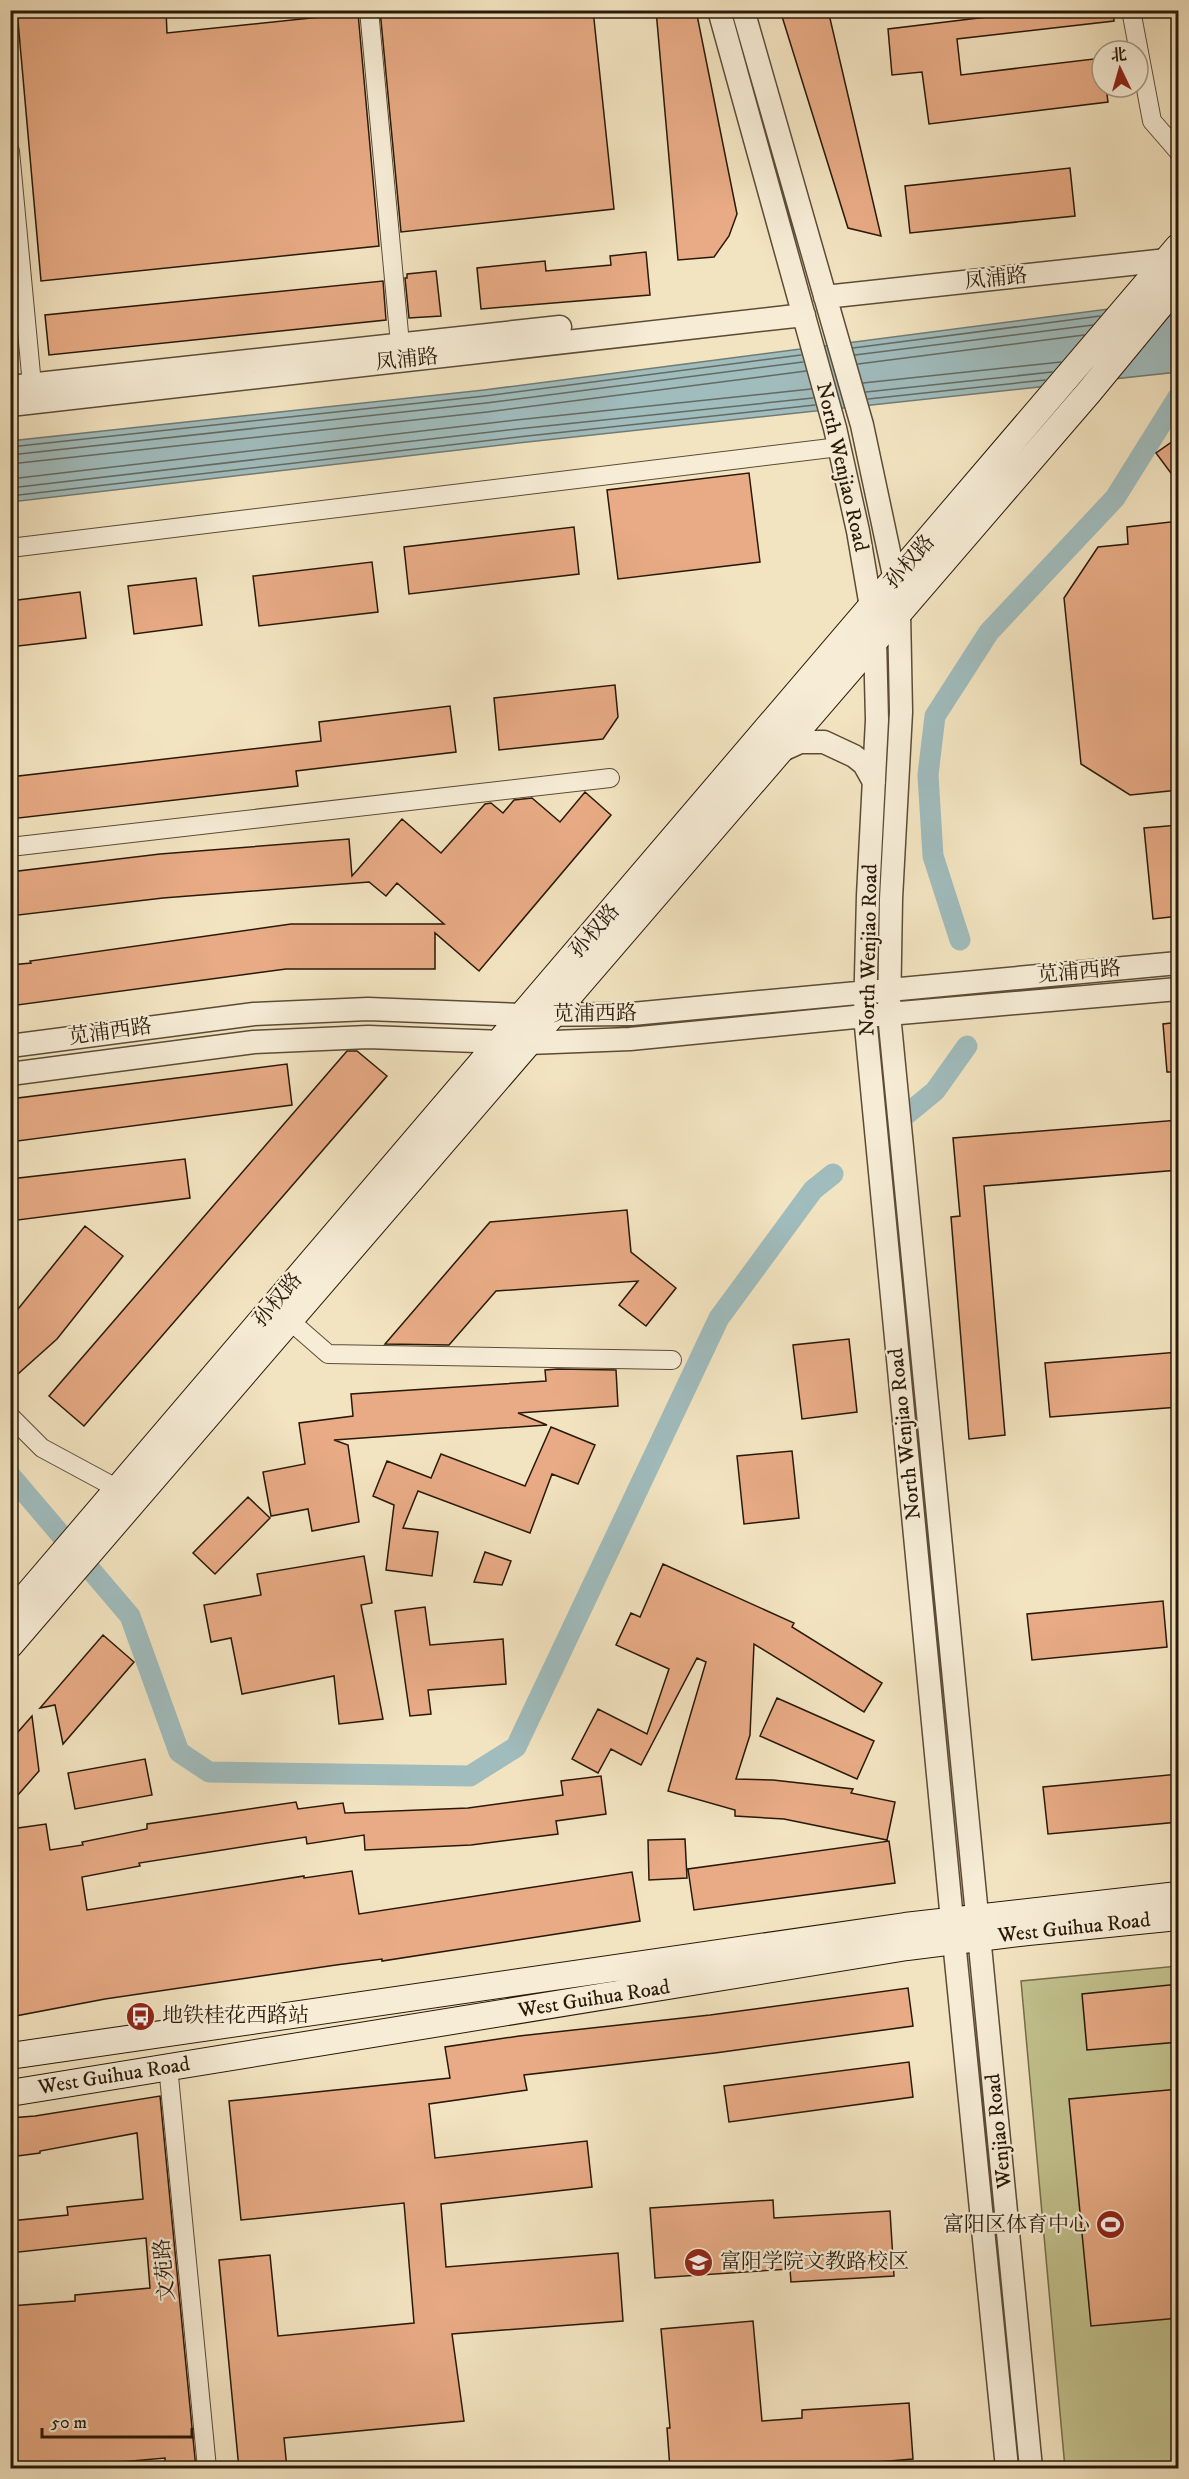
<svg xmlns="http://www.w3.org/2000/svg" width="1189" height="2479" font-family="'IM FELL DW Pica','Noto Serif SC',serif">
  <rect width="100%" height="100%" fill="#f3e4c1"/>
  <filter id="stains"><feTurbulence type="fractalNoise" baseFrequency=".00333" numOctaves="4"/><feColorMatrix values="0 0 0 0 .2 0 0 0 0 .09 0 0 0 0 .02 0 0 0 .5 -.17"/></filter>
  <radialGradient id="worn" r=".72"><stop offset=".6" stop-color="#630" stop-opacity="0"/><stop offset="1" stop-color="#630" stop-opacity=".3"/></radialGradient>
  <path fill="#c2c28e" stroke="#766e4b" stroke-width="1.5" d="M1178,1966v502h-113l-44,-487z"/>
  <path fill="#a0bcbd" stroke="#707b75" stroke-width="1.5" d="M1178,300v72l-660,71 -507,59 -1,-61 474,-51z"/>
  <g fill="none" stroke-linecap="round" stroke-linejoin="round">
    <path stroke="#646a62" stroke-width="1.5" d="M853,348l247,-32
      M855,355l238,-30
      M858,364l226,-29
      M863,383l198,-21
      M866,392l186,-20
      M868,399l177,-19
      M10,447l475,-51 316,-41
      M10,455l476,-52 317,-41
      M10,464l477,-52 319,-41
      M10,479l506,-59 295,-31
      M10,488l507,-59 296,-31
      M10,496l508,-59 297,-32"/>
    <path stroke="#a0bcbd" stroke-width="21" d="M960,940l-27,-84 -5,-81 7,-59 54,-84 126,-134 63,-101
      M907,1114l28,-23 32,-45
      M10,1475l120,141 49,136 30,20 261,4 46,-29 203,-429 94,-128 20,-16"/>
  </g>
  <path fill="#e8ab85" stroke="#291908" stroke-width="1.5" d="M17,10h149l1,23 191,-20 21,233 -338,35z
    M380,10h213l21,199 -213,23z
    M656,10h40l41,204 -8,22 -15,21 -36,3z
    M780,10h48l53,226 -33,-8z
    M1046,10h67l1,11 -157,18 4,36 141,-17v29h4l2,15 -179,22 -7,-52 -30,3 -4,-46z
    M1070,168l5,48 -165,17 -5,-47z
    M646,252l4,43 -169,14 -4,-41 68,-7 1,10 65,-6 -1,-9z
    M436,271l5,45 -32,2 -4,-40h2v-4z
    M383,281l3,39 -337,35 -4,-40z
    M1179,437v47l-23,-31z
    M749,473l11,89 -142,17 -11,-89z
    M1179,521v269l-49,5 -49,-31 -17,-166 34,-51 30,-3 -1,-17z
    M574,527l5,47 -170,20 -5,-47z
    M372,562l6,50 -119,14 -6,-50z
    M196,578l6,47 -68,9 -6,-48z
    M80,592l6,46 -76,9v-46z
    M615,685l3,32 -15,22 -104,11 -5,-52z
    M450,706l6,46 -160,19 2,15 -288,33v-42l311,-36 -2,-19z
    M585,792l26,23 -132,156 -44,-38v36h-149l-276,37v-41l21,-2 -1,-2 261,-37h153l-47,-41 -11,13 -17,-14 -206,16 -153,18v-44l150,-18 189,-15 3,37 50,-57 39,34 44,-49 6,-1 12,10 11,-13 18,-2 28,24z
    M1179,825v91l-26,3 -9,-91z
    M1179,1022v50h-12l-4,-48z
    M347,1051h10l30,25 -303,350 -35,-30z
    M287,1064l5,41 -282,37v-43z
    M1179,1120v50l-195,16 21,249 -36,4 -18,-222 9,-1 -7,-78z
    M185,1159l5,39 -180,23v-42z
    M627,1210l4,42 45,36 -30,38 -27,-21 19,-24 -142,10 -47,54 -64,-1 105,-122z
    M85,1226l38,30 -66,83 -47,42v-62z
    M849,1339l8,73 -55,7 -9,-74z
    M1179,1352v55l-129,10 -5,-54z
    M558,1369l58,1 2,36 -100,7 29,12 -213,15 14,5 11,77 -47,9 -4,-22 -37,7 -8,-44 42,-8 -6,-41 54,-7 -2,-22 195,-13 -1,-11z
    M551,1427l44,18 -17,39 -26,-10 -22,59 -112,-42 -15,37 35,4 -6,44 -46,-6 8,-65 -21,-9 14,-35 44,17 10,-24 84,32z
    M792,1451l7,67 -55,6 -7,-68z
    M248,1497l22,21 -55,56 -22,-21z
    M485,1552l26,9 -9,24 -28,-3z
    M364,1556l8,47 -11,2 22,114 -44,5 -5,-48 -92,18 -11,-56 -20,4 -7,-37 57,-10 -4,-21z
    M663,1564l131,59 -2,4 90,56 -18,29 -110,-68 -4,91 -14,44 37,1 80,9 -2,4 44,9 -8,38 -103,-21 -49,-3v-6l-67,-19 38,-129 -9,-4 -56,107 -30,-16 -13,24 -26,-14 26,-50 49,25 22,-65 -53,-24 15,-32 9,4z
    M1163,1601l4,46 -135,13 -5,-46z
    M425,1607l5,38 73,-6 3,45 -78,6 3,24 -21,2 -15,-105z
    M103,1635l31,27 -71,82 -8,-39 -15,3z
    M777,1698l97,43 -17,38 -97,-43z
    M32,1716l7,55 -29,33v-63z
    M145,1759l7,36 -77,14 -7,-36z
    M1179,1774v48l-131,12 -5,-47z
    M601,1776l5,38 -50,7 2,13 -87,11 -106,5 -1,-15 -57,9 -1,-7 -167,26 1,3 -58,11 5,33 217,-34v2l48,-7 7,43 273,-42 8,49 -258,40v-2l-46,6 -231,34 -95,18v-161l4,-1 -3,-26 35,-5 4,26 33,-5 -1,-3 65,-13v-5l149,-22 2,7 45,-6 2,10 123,-5 95,-13 -2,-14z
    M685,1839l2,39 -38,2 -1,-40z
    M889,1841l6,42 -201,27 -6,-41z
    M1179,1984v58l-92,8 -5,-56z
    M908,1988l5,38 -198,27 -191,22 3,15 -98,14 6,54 152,-17 5,46 -151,17 5,63 172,-14 5,68 -171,13 12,87 -180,17 3,31h-48l-20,-209 51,-5 8,81 136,-13 -10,-120 -163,17 -12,-119 221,-23 -5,-31 74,-11 191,-21z
    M909,2062l4,35 -184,25 -5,-36z
    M1179,2089v229l-88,8 -22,-227z
    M160,2096l36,373h-31v-11l-101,9v2h-54v-163l65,-5v-6l75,-7 -4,-50 -136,15v-32l58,-6 -1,-8 76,-8 -6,-66 -97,18v2l-30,4v-39l25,-2z
    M773,2200l1,18 116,-7 4,65 -103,6 -1,-13 -135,9 -5,-70z
    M753,2321l9,100 40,-3v-8l107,-7 4,56 -118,10h-125l-3,-41h3l-9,-99z"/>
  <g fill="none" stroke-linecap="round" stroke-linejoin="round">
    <defs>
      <path id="minor" d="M369,10l31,334
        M1131,10l21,111 26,30
        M10,151l22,234
        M10,548l829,-101
        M10,847l600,-69
        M289,1320l39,34 344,6
        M10,1416l32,32 76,41
        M168,2066l39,402"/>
      <path id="tertiary" d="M719,10l116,418 23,103 13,76 4,32 2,81 -9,176 -3,120 89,925 53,527
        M743,10l119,415 33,155 4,32 2,100 -10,187 -2,115 142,1454
        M825,297l342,-37
        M10,387l550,-60
        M10,405l794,-90
        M778,752l22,-10h24l30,14 10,8 10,18
        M10,1046l244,-32 114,-5 155,6 109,-1 546,-51
        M10,1074l244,-32 114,-5 160,6 102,-4 235,-23 313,-27"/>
      <path id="secondary" d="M10,1615l1168,-1368
        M10,1645l1079,-1253 89,-108
        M10,2056l895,-130 273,-31
        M10,2093l897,-146 121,-15 150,-15"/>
    </defs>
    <use href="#minor" stroke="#5c4c36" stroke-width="20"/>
    <use href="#tertiary" stroke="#5c4c36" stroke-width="25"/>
    <use href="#secondary" stroke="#291908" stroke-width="28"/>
    <use href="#minor" stroke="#f7edd7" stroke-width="18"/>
    <use href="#tertiary" stroke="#f7edd7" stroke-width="22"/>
    <use href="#secondary" stroke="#f7edd7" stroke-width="26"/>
  </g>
  <defs>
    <symbol id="bus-disc" viewBox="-11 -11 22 22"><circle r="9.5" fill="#8f2418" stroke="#f7edd7"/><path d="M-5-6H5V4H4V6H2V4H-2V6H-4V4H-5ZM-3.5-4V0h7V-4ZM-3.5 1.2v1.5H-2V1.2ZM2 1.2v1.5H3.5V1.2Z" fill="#fff"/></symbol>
    <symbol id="stadium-disc" viewBox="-11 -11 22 22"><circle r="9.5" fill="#8f2418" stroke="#f7edd7"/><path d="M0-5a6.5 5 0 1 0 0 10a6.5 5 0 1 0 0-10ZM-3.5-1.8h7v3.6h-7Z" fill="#fff"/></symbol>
    <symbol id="school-disc" viewBox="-11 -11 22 22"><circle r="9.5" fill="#8f2418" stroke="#f7edd7"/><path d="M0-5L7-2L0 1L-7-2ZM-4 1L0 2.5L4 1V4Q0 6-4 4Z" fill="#fff"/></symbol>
  </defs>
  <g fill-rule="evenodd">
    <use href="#bus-disc" x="124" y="2000" width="33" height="33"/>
    <use href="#stadium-disc" x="1094" y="2208" width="33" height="33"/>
    <use href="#school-disc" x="682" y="2246" width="33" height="33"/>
  </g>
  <g text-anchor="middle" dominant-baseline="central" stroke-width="4.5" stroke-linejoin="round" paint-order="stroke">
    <g font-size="21" fill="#291908" stroke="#f7edd7">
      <text transform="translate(996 279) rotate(-6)">凤浦路</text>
      <text transform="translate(407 360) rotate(-6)">凤浦路</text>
      <text transform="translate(842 467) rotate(77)">North Wenjiao Road</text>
      <text transform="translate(910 562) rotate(-49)">孙权路</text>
      <text transform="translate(595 931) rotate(-49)">孙权路</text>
      <text transform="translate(869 950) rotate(-89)">North Wenjiao Road</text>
      <text transform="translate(1079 972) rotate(-5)">苋浦西路</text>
      <text transform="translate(595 1014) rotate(-1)">苋浦西路</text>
      <text transform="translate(110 1032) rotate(-8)">苋浦西路</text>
      <text transform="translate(278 1300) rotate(-50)">孙权路</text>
      <text transform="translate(905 1434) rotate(-96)">North Wenjiao Road</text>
      <text transform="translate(1074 1928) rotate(-6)">West Guihua Road</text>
      <text transform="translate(594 1999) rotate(-9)">West Guihua Road</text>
      <text transform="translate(114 2076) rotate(-9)">West Guihua Road</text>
      <text transform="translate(999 2131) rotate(-96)">Wenjiao Road</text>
      <text transform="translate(165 2270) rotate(-95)">文苑路</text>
    </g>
    <g font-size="21" fill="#291908" stroke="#f7edd7" text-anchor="start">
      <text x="162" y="2016">地铁桂花西路站</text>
      <text x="1090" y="2225" text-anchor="end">富阳区体育中心</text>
      <text x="720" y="2262">富阳学院文教路校区</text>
    </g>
  </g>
  <rect width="1189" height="2479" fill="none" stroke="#f3e4c1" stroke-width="36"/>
  <rect x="12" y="12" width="1165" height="2455" fill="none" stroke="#291908" stroke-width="3"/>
  <rect x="18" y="18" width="1153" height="2443" fill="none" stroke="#291908" stroke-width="1.5"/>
  <g transform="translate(1120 69) rotate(355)"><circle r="28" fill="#f7edd7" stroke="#a59884" stroke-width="1.5"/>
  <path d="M0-4.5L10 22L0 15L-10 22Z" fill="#8f2418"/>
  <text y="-9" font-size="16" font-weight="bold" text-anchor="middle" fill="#291908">北</text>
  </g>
  <path d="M42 2428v9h150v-9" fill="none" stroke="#291908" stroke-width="3"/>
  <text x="51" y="2428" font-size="18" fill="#291908" stroke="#f7edd7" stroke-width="4.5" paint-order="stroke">50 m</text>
  <rect width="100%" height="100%" filter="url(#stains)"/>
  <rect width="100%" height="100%" fill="url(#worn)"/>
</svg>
